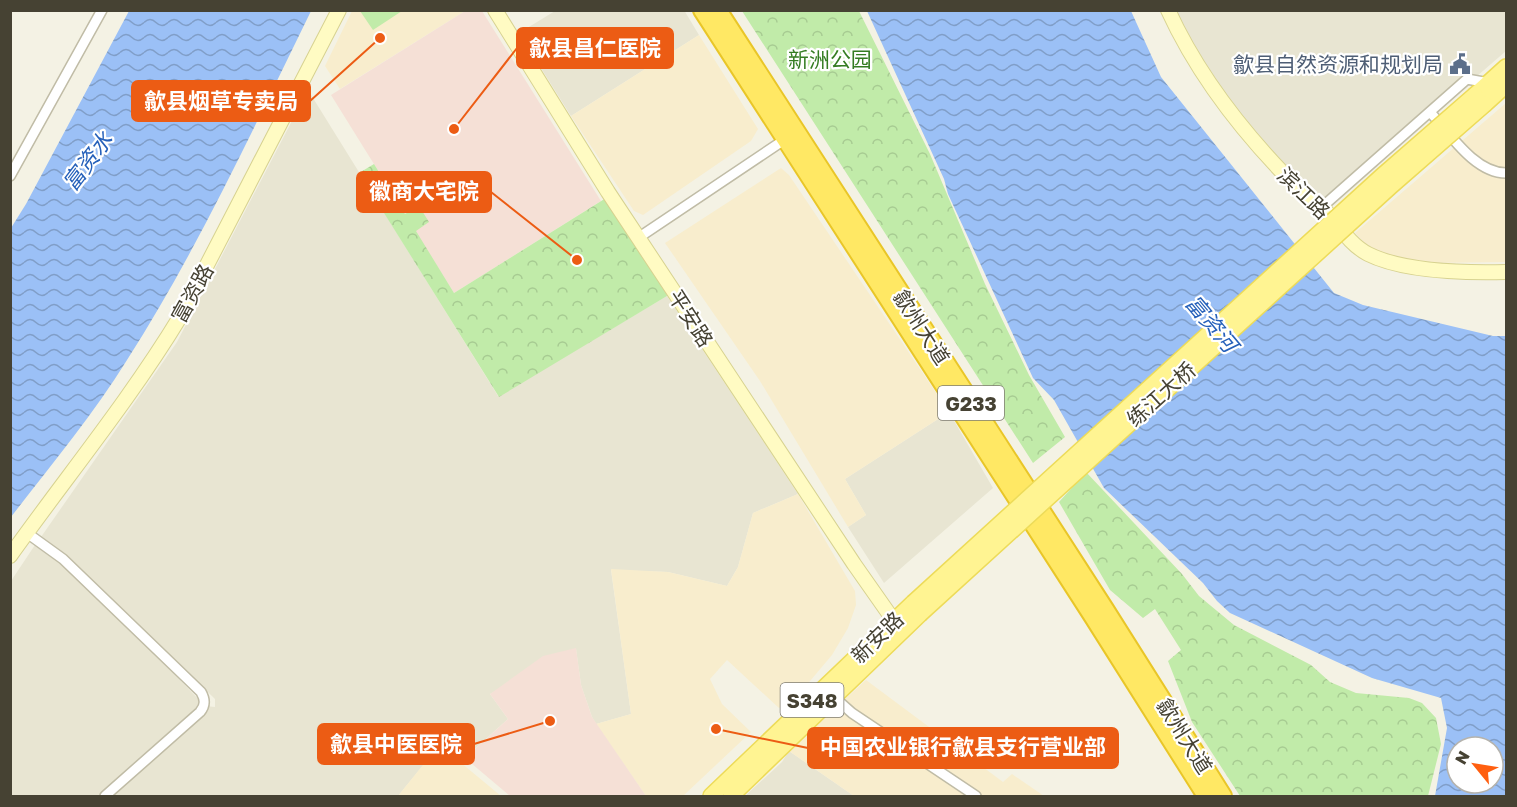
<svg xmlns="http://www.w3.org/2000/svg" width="1517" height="807" font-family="'Golos Text','Noto Sans SC',sans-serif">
  <defs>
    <pattern id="forest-crowns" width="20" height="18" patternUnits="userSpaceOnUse" patternTransform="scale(1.5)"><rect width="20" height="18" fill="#c1eba9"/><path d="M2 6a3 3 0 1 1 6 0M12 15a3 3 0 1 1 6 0" fill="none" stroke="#a7cb92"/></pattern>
    <pattern id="water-waves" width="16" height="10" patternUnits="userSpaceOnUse" patternTransform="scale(1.5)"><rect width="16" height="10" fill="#9bc0f6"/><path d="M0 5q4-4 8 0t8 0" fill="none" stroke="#809ec8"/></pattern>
  </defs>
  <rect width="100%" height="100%" fill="#f4f2e4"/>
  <path fill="#e8e5d2" d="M684,10l15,25 -128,81 -52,-83 36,-22z
    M1171,11h335v40l-179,155 -73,-72 -44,-57z
    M308,90l190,306 169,-100 131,198 -45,19 -15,54 -11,19 -59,-14 -57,-2 20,144 -35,10 -4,-7 -11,-32 -5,-36 -86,45 18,25 -48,43 -21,-16 -41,50h-387v-215l26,-39 31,23 137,141 10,1v-8l-148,-144 -26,-18 136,-195z
    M949,412l44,76 -109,95 -36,-56 18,-12 -21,-36z
    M789,751l65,45h-109l37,-34z"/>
  <path fill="#f8edcd" d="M352,11h113l-125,78 -15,-23z
    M699,35l59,94 -7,12 -108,74 -9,-4 -63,-95z
    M1506,103v159l-80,1 -52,-10 -19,-20z
    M781,168l8,7 160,237 -104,67 21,36 -18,12 -88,-146 -95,-138z
    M798,494l57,97 1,14 -8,23 -16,27 -27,32 -26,21 -52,-48 -17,19 12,25 29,28 -68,64h-37l-50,-72 35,-10 -20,-145 57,3 59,14 11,-19 15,-54z
    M866,680l137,102 9,-8 32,22h-190l-65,-45z
    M439,745l21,17 41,34h-103z"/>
  <path fill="#f5e0d6" d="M465,11h17l119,190 -147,92 -39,-62 4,-25 -14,8 -74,-119z
    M576,648l5,37 11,32 54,79h-136l-45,-38 43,-39 -18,-25 53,-38z"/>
  <path fill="#c1eba9" d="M360,11h42l-29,19z"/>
  <path fill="url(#forest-crowns)" d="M742,11h117l71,143 55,130 44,91 36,62 -32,26z
    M374,164l31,50 14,-8 10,16 -13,9 38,62 152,-95 60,91 1,7 -168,101 -140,-224z
    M1086,472l96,102 17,22 35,29 77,40 19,17 26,11 53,5 13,5 14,15 5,26 -13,52h-188l-48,-74 -24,-61 13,-11 -26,-41 -12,9 -33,-28 -51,-88z"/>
  <path fill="url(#water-waves)" fill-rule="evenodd" d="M129,11h182c-58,118 -113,238 -184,349 -34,55 -77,106 -116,157v-289l15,-24z
    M867,11h264l30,66 173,216 29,12 130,31h13v460h-71l12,-68 -6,-30 -69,-20 -142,-65 -13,-12 -14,-18 -99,-95 -50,-88 -21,-22 -85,-184 -4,-15zM1457,747h36v36h-36z"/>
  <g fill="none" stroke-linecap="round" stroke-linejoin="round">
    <defs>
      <path id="street" d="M1430,112c20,22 45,61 76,61
        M10,176l92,-166
        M1322,207l145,-128 22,4
        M638,238l146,-98
        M27,533l36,26 138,133c4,7 5,13 -1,20l-95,84
        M834,697l18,16 124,83"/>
      <path id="secondary" d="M495,10l113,182 246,372 40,57
        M1168,10c28,61 69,115 115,163 12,13 28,23 41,36 14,15 25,35 44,45 36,18 98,19 138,18
        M10,556c57,-80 119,-155 170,-239l159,-307"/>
      <path id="primary" d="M1475,95l31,-28
        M1485,104l21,-19
        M711,796l202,-193
        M731,796l189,-182"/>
      <path id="highway" d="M702,10l391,607 113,179
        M718,10l387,599 118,187"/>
    </defs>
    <use href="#street" stroke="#c0bca6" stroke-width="12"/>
    <use href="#secondary" stroke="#d7d290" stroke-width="16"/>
    <use href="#primary" stroke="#eddb59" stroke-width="18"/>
    <use href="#highway" stroke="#e9c628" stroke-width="20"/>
    <use href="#street" stroke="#fff" stroke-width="9"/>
    <use href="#secondary" stroke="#fffbc3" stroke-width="14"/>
    <use href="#primary" stroke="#fff492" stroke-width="15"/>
    <use href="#highway" stroke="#ffe864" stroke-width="16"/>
    <defs>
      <path id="primary-bridge" d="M913,603l469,-427 93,-81
        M920,614l471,-428 94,-82"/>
    </defs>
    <use href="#primary-bridge" stroke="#eddb59" stroke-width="18" stroke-linecap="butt"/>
    <use href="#primary-bridge" stroke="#fff492" stroke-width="15"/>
  </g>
  <defs>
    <symbol id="civic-bare" viewBox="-9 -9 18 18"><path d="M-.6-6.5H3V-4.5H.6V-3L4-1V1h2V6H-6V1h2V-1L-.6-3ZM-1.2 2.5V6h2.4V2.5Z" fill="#5c6f8a" stroke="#fff" stroke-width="2.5" paint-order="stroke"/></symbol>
  </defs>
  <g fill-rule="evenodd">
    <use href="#civic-bare" x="1445" y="49" width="30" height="30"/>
  </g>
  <g text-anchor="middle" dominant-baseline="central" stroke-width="4.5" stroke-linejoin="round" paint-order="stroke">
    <g fill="#fff" stroke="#7e7b70" stroke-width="1.5">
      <rect x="938" y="386" width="66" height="34" rx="4.5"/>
      <rect x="780.5" y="683" width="63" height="34" rx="4.5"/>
    </g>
    <g font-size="20" font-weight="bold" fill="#464233">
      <text x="971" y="403">G233</text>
      <text x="812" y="700">S348</text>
    </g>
    <g font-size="21" fill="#347c22" stroke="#fff">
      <text x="830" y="59">新洲公园</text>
    </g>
    <g font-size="21" fill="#4e5e75" stroke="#fff" text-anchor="end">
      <text x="1443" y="64">歙县自然资源和规划局</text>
    </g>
    <g font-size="21" fill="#464233" stroke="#fff">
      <text transform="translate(1304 193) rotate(44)">滨江路</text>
      <text transform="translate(192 293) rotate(-61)">富资路</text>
      <text transform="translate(691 318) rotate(57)">平安路</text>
      <text transform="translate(922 327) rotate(57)">歙州大道</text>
      <text transform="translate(1161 394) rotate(-42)">练江大桥</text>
      <text transform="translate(877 637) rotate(-44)">新安路</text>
      <text transform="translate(1185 736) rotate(58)">歙州大道</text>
    </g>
    <g font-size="22" font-style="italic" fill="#2560ba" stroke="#fff">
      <text transform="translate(87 161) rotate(-53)">富资水</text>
      <text transform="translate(1212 323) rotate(50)">富资河</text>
    </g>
  </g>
  <path fill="none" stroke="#ec5c14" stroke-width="2" d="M454 129L517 48M380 38L310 101M577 260L491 192M550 721L474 744M716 729L808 748"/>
  <g fill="#ec5c14" stroke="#fff" stroke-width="2">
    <circle cx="454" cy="129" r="6"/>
    <circle cx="380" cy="38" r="6"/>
    <circle cx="577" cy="260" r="6"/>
    <circle cx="550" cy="721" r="6"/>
    <circle cx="716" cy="729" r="6"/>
  </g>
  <g fill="#ec5c14" stroke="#ec5c14" stroke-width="2">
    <rect x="517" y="28" width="156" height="40" rx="6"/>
    <rect x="132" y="81" width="178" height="40" rx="6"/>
    <rect x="357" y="172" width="134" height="40" rx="6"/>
    <rect x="318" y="724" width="156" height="40" rx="6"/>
    <rect x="808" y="728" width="310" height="40" rx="6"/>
  </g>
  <g font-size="22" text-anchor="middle" font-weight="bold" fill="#fff">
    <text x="595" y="56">歙县昌仁医院</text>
    <text x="221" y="109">歙县烟草专卖局</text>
    <text x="424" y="199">徽商大宅院</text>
    <text x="396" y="752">歙县中医医院</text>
    <text x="963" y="755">中国农业银行歙县支行营业部</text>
  </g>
  <rect width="1517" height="807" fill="none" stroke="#464233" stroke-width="24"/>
  <g transform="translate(1475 765) rotate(300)"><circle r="28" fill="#ffffff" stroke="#b5b3ad" stroke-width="1.5"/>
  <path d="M0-4.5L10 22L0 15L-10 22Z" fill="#ff5f10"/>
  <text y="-9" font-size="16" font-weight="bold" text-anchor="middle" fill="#464233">N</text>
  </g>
</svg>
